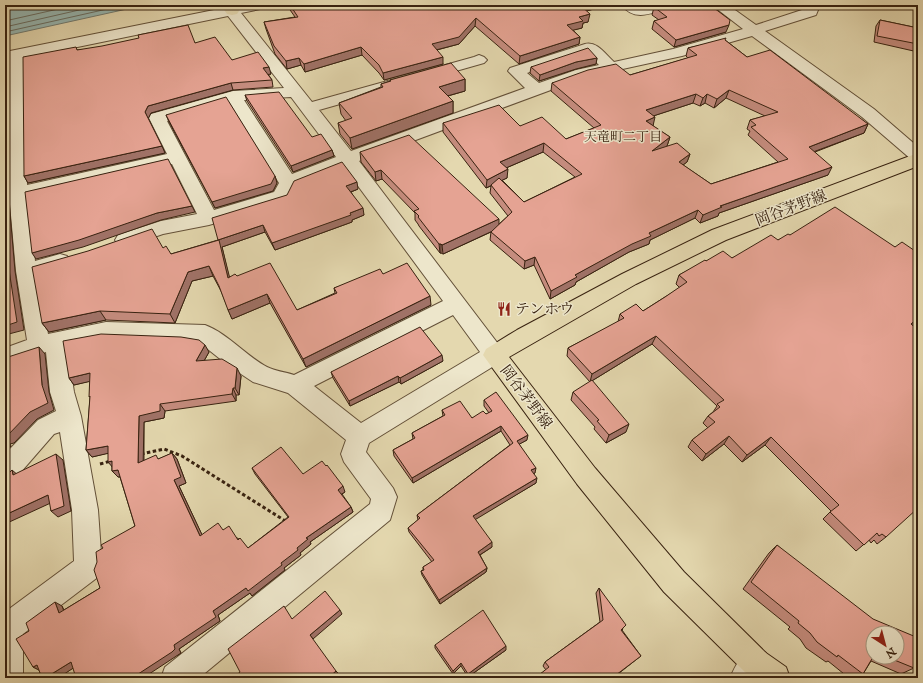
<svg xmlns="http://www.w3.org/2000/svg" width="923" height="683" font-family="'IM FELL English','Noto Serif JP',serif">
  <rect width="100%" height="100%" fill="#e4d8af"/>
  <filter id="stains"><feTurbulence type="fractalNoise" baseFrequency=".005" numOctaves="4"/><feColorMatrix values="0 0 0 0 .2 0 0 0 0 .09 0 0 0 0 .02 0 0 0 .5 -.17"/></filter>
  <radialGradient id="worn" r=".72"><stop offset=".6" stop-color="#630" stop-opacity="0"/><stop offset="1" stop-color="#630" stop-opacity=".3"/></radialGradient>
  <path fill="#97b8b3" stroke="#717c72" d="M5,5h140l-140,31z"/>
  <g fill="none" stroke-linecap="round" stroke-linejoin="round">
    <path stroke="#686d62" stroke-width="1" d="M5,21l71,-16
      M5,27l96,-22
      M5,32l120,-27"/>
    <defs>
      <path id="minor" d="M239,5h28l-2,3 -24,5 71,89 162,-45 5,-2 5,2 3,3 -3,3 -165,47 32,41 174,-63 -17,-17 2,-3 75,-24c12,-3 20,10 29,18l59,-13 70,-20 -31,-24h16l28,20 49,-16 1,-4h14l-4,10 -51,16 109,78 44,38v15l-6,-2 -50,-43 -110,-81 -70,20 -96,21 -227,84 143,188 3,6 -3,6 -133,82 -3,9 27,36 4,9 -7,23 -191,158h-38l4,-11 205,-163 1,-5 -27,-37 -3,-8 5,-14 -58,-47 -35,-11 -24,-16 -29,-23 -94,-3 -39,7 7,45 7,24 17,94 4,57 -4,10 -75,57v44h-18v-66l69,-51 -2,-51 -12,-78 -6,2 -40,46 -9,4v-30l33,-34 18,-9 -6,-19 -4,-40 -41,14v-18l22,-8 -11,-69 -7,-78 -1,-132 -3,1v-10zM228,16l56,72 -51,3 -82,23 -2,4 18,36 -140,31 -3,-127zM587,53l12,12 -23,5 -37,13 -12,-10zM291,97l45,60 -44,17 -48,-74zM229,102l50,81 -5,9 -60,18 -47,-89zM172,164l25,50 -36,7 -43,14 -3,5 3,5 7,2 38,-13 46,-9 79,-24 7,-14 49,-20 99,134 -149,74c-9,-3 -19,-4 -27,-8 -21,-11 -40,-34 -62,-42l-99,-3 -58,12 -11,-59 30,-9 3,-5 -3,-5 -7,-2 -25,7 -7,-64zM453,315l27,37 -119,71 -47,-37z
        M622,5h16l3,2 7,-2h23l-2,3c-17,5 -35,14 -47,-3z
        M756,648l10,5 5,10 -8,15h-33c6,-14 11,-24 26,-30z"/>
      <path id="major" d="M221,5h14l4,6 -2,3 -5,1 -5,-1z
        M918,153v13l-192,74 -90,44 -127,73 86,111 89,104 82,81 20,14 4,11h-39l-87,-86 -87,-108 -94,-129 3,-6 31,-19 105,-56 90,-44z"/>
    </defs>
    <use href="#minor" stroke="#635038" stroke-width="2"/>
    <use href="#major" stroke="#382210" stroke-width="2"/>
    <path stroke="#382210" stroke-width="3" stroke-dasharray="3.5 2.5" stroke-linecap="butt" d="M141,454l23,-5 18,7 105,66
      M100,464l11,-3"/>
    <use href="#minor" fill="#ede6cb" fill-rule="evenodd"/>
    <use href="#major" fill="#e4d8af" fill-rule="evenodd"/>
  </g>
  <path fill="#c58c7e" stroke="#382210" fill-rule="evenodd" d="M288,5h321l-23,6 2,11 -5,1 -1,5 -9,2 7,7 -1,7 -60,20 -44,-38 -16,18 -22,6 6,14 -59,16 -5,-7 -17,-18 -57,17 -4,-7 -14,4 -12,-15 -9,-25 -2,-7 31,-5 -7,-10z
    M654,7l72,25 -52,15 -22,-18 2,-8 5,-1 -7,-5z
    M880,20l38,8v24l-44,-10 2,-16z
    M725,40l22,17 121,67 -4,9 -49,19 13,23 -109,38 -1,3 -18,7 -5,-5 -45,22 -1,4 -20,8 -53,30 -1,3 -25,14 -16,-34 -10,4 -34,-29 1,-8 -48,22 -2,-1h-1l-21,-27 -1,-2 -3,-4v-7l-33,-34 -6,2 -15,-19 -1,-10 139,72 9,-8 -18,-23 1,-7 -5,2 -43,-56v-9l77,3 46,13 28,-11 -43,-37 1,-8 78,-8 58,-17 -2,-2 2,-8zM726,98l39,18 -15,4 -3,9 3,2 -2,4 30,27 -67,22 -28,-19 4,-3 3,-8 -25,-7 2,-1 3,-9 -17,-11v-10l40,-13 7,3 5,-3 9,5zM543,152l32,25 -51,25 -22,-22 5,-2 -1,-10z
    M195,43l37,17 39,14h-3l4,6 1,7 -40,3 -82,23 -3,5 17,35 -137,30 -4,-7 52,-129 1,3z
    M597,58l-1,6 -20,5 -37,12 -9,-8 1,-6z
    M465,79v12l-17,5 5,5v12l-101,36 -12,-15 -2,-11 8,-2 -5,-7 -2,-11 42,-16v-3l9,-3v-1z
    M245,95l87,55 2,6 -41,16 -46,-71z
    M166,115l109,61 2,7 -4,8 -58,17 -46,-86z
    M358,189l-7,3 13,23 -12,5v2l-77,28 -10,-18 -43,15 7,30 8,-1 60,34 38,-17 -1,-5 49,-14 48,31 -125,62 -36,-64 -38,16 -11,-28 -8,-15 -21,5 -17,42 -69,-3 -57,12 -7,-9 121,-75 8,6 47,-14z
    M790,235l105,12 23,6v68l-6,4 -26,212 -9,7 -3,-4 -3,3 -2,-3 -13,11 -33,-32 8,-8 -66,-66 -23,17 -18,-18 -22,17 -14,-14 4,-7 16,-12 -5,-5 5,-7 5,-4 4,-6 -65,-62 -62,38 -23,-26 1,-8 50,-26 2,-8 23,-3 22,-14 15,-9 -4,-4 3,-9 27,-14 26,-3 46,-18z
    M209,352l-5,9 37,15 -2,19h-3v6l-71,10 -1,7 -20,4v39l15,-2 13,-6 5,6 9,24 -7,3 23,49 21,-5 16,9 9,9 40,-31 -33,-43 -3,-6 51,6 42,18 -3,2 9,13 2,5 -43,30 1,2 -11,9 1,2 -17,13 1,2 -33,26 -2,-3 -32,22 2,6 -41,28 2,4 -3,2 -105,13 -15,10h-16l-3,-8 -6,-3 -4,-36 33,-25 2,4 36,-22 3,-40 32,-22 -15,-49h-2l-6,-6v-4l-4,-14 -16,4 -6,-7 4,-52v-17l-16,4 -5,-7z
    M443,361l-42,23 -2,-2 -49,24 -17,-28 -2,-6z
    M573,392l53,40 -20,11 -12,-14 1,-2 -24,-27z
    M484,400l43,40 -8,4 16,29 -2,1 3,9 -61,36 17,28 -12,8 7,13 -1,4 -46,32 -18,-29 -1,-4 2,-1v-3l9,-5 -23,-30 -1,-4 10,-8 -1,-5 93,-70 -9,-14 -88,52 -19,-27 -1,-6 20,-11 -1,-6 31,-17 -1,-6 30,8 14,-4 3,-1 -5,-7z
    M777,545l137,123 -13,6 -30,-13 -8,13 -9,4h-5l-21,-17 -2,1 -20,-14 -6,-9 -12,-10 2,-2 -47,-38 26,-36zM873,633l24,24h-24z
    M599,588l24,41 -1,1 19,26 -4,3 -24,19h-78l11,-8 -3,-4 2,-4 55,-40 -4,-29z
    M435,645l71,5 -38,27 -7,-11 -8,8 -18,-26z"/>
  <path fill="#a07267" stroke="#382210" d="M580,5h29l-30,8z
    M590,14l-2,8 -5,1 -1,5 -16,4 1,-7 12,-8z
    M476,18l-1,8 -16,18 -27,7v-7z
    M729,25l-3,7 -52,15 2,-7z
    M580,37l-1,7 -60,20 1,-8z
    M361,47l1,8 -57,17 -1,-8z
    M443,57v7l-59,16 -1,-7z
    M299,58l2,7 -14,4 -1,-8z
    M597,58l-1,6 -20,5 -37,12 1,-6 36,-13z
    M5,67l2,2v54l-2,1z
    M269,67l2,7 -6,1 -2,-7z
    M465,79v12l-25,7 -1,-11z
    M231,83l2,7 -82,23 -3,6 -3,-7 3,-6z
    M729,90l-3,8 -12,10 3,-9z
    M696,94l-3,9 -49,16 2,-9z
    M707,94l-2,9 -5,3 3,-8z
    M453,101v12l-101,36 -2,-11z
    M655,117l-2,9 -7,-5z
    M868,124l-4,9 -59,22 4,-8z
    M670,137l-3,9 -17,14 2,-9z
    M544,143l-1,9 -44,19 1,-9z
    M162,146l3,7 -137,30 -4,-7z
    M332,150l2,6 -41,16 -2,-6z
    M690,154l-3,8 -11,8 3,-8z
    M832,167l-4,8 -109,38 -1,3 -18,7 3,-8 17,-9z
    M508,169l-1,9 -21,10 1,-8z
    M381,170l1,9 -6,2 -1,-9z
    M5,174l2,4 8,93 9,59 -19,5 3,-72 -3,-48z
    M275,176l2,7 -4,8 -58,17 -3,-6z
    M357,182l1,7 -10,4 -2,-7z
    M192,206l3,6 -34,8 -78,27 -47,12 -4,-6 125,-40z
    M363,208l1,7 -12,5v2l-77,28 -3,-7z
    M698,210l-3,8 -45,22 -1,4 -20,8 -53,30 -1,3 -25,14 1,-8 24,-16 74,-42z
    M499,219v9l-56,26 -1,-9z
    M263,225l2,7 -43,15 10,40 -4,-9 -10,-38z
    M439,244h2v9h-1z
    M535,257l-1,8 -10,4 1,-8z
    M209,266l4,10 -21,5 -17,42 -5,-9 18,-42z
    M267,294l3,9 -38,16 -4,-9z
    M430,296l1,9 -125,62 -3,-8z
    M100,311l6,9 -57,12 -7,-9z
    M918,318v3l-15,12 8,-9z
    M656,336l-4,8 -62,38 2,-8z
    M205,345l4,7 -9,16 -4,-7z
    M39,347l6,7 4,38 5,18 -17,9 -23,24 -4,1 1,2 -6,6v-15l37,-52z
    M442,355l1,6 -42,23 -1,-6z
    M237,368l4,8 -2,19 -4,-7z
    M90,373l6,7 -22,5 -5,-7z
    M398,376l1,6 -49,24 -1,-5z
    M233,388l3,7v6l-4,-7z
    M160,404l5,7 -1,7 -20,4 -1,47 -5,-6 1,-47z
    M629,424l-3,8 -20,11 3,-8z
    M501,426v5l-88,52 -1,-5z
    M528,435l-1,5 -11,6 1,-5z
    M729,436l-5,8 -22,17 4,-7z
    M771,437l-6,8 -23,17 5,-7z
    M108,446l6,6 -22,5 -6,-7z
    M172,453l5,6 9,24 -7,3 26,55 -5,-5 -26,-56z
    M56,454l7,6 8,51 -13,6 -7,-6z
    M112,461l2,8 -6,-7z
    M536,468l-1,5 -5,2 1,-5z
    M12,470l7,6 -6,-1z
    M118,470l5,6 -5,1 -6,-6z
    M537,478l-1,5 -63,38v-5z
    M343,486l2,6 -5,3 -2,-5z
    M48,495l7,6 -50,23v-9z
    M351,507l2,5 -43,30 1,2 -11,9 1,2 -17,13 1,2 -33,26 -2,-3 -32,22 2,6 -41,28 2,4 -3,2 -35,23h-11l42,-33 39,-34 68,-48 16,-15 9,-10z
    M492,542v5l-14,9v-4z
    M487,568l-1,4 -46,32 -1,-4z
    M55,602l7,4 4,11 -7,-4z
    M340,610l2,4 -29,25 -3,-4z
    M506,646v4l-38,27v-3z
    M71,662l7,3 -20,13h-13z
    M461,663v3l-8,8v-3z
    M37,665l4,6 -8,-4z
    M336,671l3,3 -5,4h-6z"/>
  <path fill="#e5a393" stroke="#382210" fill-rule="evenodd" d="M290,5h291h-1l10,9 -11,3 4,4 -16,4 13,12 -60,19 -44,-38 -17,19 -27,7 11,13 -60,16 -4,-8 -18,-18 -57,17 -5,-6 -13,3 -12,-15 -10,-24 34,-5z
    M661,5h49l20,15 -1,5 -53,15 -22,-19 13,-4 -13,-10z
    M880,20l38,8v16l-41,-8z
    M188,25l7,18 20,-6 17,23 26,-8 11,15 -6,1 9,12 -41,3 -83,23 -3,6 17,34 -138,30 -1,-119 53,-10 1,3 25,-4 37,-8 -1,-3z
    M726,38l-1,2 22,17 23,-7 98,74 -59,23 23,20 -112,39 2,1 -19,8 -5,-5 -49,23 2,3 -19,8 -57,31 2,2 -26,14 -16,-34 -10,4 -34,-29 21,-20 -21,-27 8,-7 25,24 58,-28 -38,-31 -44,19 8,7 -21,11 -44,-57 56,-18 21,21 22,-9 24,22 35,-14 -49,-42 36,-13 28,-6 14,11 67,-20 -9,-7zM729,90l49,22 -28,8 6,5 -5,2 37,32 -77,25 -32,-22 11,-8 -13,-11 -25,8 18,-14 -24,-16 9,-4 -9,-7 50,-16 7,4 4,-4 10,5z
    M588,48l9,10 -21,4 -36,13 -9,-8z
    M451,63l14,16 -26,8 14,14 -103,37 -12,-15 14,-5 -13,-15 44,-16 -2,-3 10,-3 -1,-1z
    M279,92l33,45 9,-3 11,16 -41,16 -46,-71z
    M226,97l49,79 -4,8 -59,18 -46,-87z
    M409,135l90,84 -57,26 -1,-1h-2l-21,-27 1,-1 -5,-5 5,-2 -38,-39 -6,2 -15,-20z
    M168,159l24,47 -35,7 -78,27 -47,13 -7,-61z
    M342,162l15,20 -11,4 17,22 -13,5 1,2 -79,28 -9,-18 -45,15 -6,-22 75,-23 7,-14z
    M835,207l60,40 7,-5 16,11v65l-7,6 7,6v178l-32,29 -4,-3 -3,2 -2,-3 -13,12 -34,-33 9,-7 -68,-68 -24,18 -18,-19 -23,18 -14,-14 23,-18 -7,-6 12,-9 -3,-3 7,-4 -68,-64 -64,38 -24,-26 56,-30 -4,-4 16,-10 7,7 22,-14 22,-15 -8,-7 26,-15 1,1 17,-10 9,7 39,-23 7,5 10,-6 2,1z
    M5,215l3,48 9,59 -12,4z
    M152,229l11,19 3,-2 5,8 48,-14 9,38 7,-4 2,2 33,-13 27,47 40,-17 -3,-5 46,-19 3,5 24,-11 23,33 -127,63 -36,-65 -39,16 -9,-24 -10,-20 -21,6 -18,42 -70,-3 -58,12 -10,-56 56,-16z
    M420,327l22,28 -42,23 -2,-2 -49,25 -18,-29z
    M101,334l80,3 18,3 6,5 -9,16 26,-2 15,9 -2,20h-2l-1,6 -72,10v7l-21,5 -1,47 18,-8 2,4 14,-6 9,24 -7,3 26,56 18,-13 5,7 6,-4 9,14 2,-2 8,10 41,-31 -37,-49 29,-21 22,27 19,-13 4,5 1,-1 16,21 -5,4 13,17 -45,31 2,1 -11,9 1,2 -17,13 1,2 -34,26 -2,-3 -33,23 3,6 -42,28 1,4 -3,3 -40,26h-56l-5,-16 -26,16h-3l-5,-13 -4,2 -17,-28 13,-8 -3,-8 29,-21 4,11 41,-25 -6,-18 3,-8 -1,-10 7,-4 -2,-3 34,-19 -17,-56 -6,1v-10l-4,1v-16l-22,4 4,-54 -1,1 1,-24 -21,5 -6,-37z
    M39,347l3,38 6,18 -18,9 -23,24 -2,1v-79z
    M592,380l37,44 -20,11 -12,-14 2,-1 -26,-28z
    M496,392l32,43 -11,6 19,27 -5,2 6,8 -64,38 19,26 -14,10 9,16 -48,32 -18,-29 3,-1 -1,-3 11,-7 -26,-32 12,-10 -3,-3 96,-72 -12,-17 -89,52 -19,-28 22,-12 -3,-5 33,-18 -3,-5 18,-9 12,17 11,-7 3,3 6,-3 -8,-11z
    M56,454l8,52 -13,5 -3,-16 -43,20v-39l2,-1 5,-5 1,5z
    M777,545l96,74 43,18 -2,31 -27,-11h10v-24h-24v24l-10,17 -25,-19 -1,2 -20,-15 -7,-9 -12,-10 1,-2 -48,-39z
    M599,588l27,37 -5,5 20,26 -29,22h-77l14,-11 -4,-5 58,-42z
    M325,591l15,19 -30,25 26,36 -8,7h-95l7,-6 -12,-23 56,-43 8,13z
    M483,610l23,36 -38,28 -7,-11 -8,8 -18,-26z"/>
  <defs>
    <symbol id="restaurant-bare" viewBox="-9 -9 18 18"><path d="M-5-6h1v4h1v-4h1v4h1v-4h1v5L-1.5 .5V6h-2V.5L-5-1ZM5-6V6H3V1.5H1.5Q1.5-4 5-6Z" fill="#8f2418" stroke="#ede6cb" stroke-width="2.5" paint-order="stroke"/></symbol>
  </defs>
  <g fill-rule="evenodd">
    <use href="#restaurant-bare" x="494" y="299" width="20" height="20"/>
  </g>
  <g text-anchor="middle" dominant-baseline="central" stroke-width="3" stroke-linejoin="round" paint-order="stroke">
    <g font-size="13" fill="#382210" stroke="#ede6cb">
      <text x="623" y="137">天竜町二丁目</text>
    </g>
    <g font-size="15" fill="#382210" stroke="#ede6cb">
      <text transform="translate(791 208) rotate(-21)">岡谷茅野線</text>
      <text transform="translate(526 397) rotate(53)">岡谷茅野線</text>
    </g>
    <g font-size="15" fill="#382210" stroke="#ede6cb" text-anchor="start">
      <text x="515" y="309">テンホウ</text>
    </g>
  </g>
  <rect width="923" height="683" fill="none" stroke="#e4d8af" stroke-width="20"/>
  <rect x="6" y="6" width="911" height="671" fill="none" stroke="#382210" stroke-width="2"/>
  <rect x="10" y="10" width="903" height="663" fill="none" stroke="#382210"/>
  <g transform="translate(885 645) rotate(144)"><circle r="19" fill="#ede6cb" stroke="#a59880"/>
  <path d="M0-3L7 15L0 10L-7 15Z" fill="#8f2418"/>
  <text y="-6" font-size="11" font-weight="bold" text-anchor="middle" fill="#382210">N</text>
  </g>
  <rect width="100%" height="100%" filter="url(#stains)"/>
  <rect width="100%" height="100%" fill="url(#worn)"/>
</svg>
